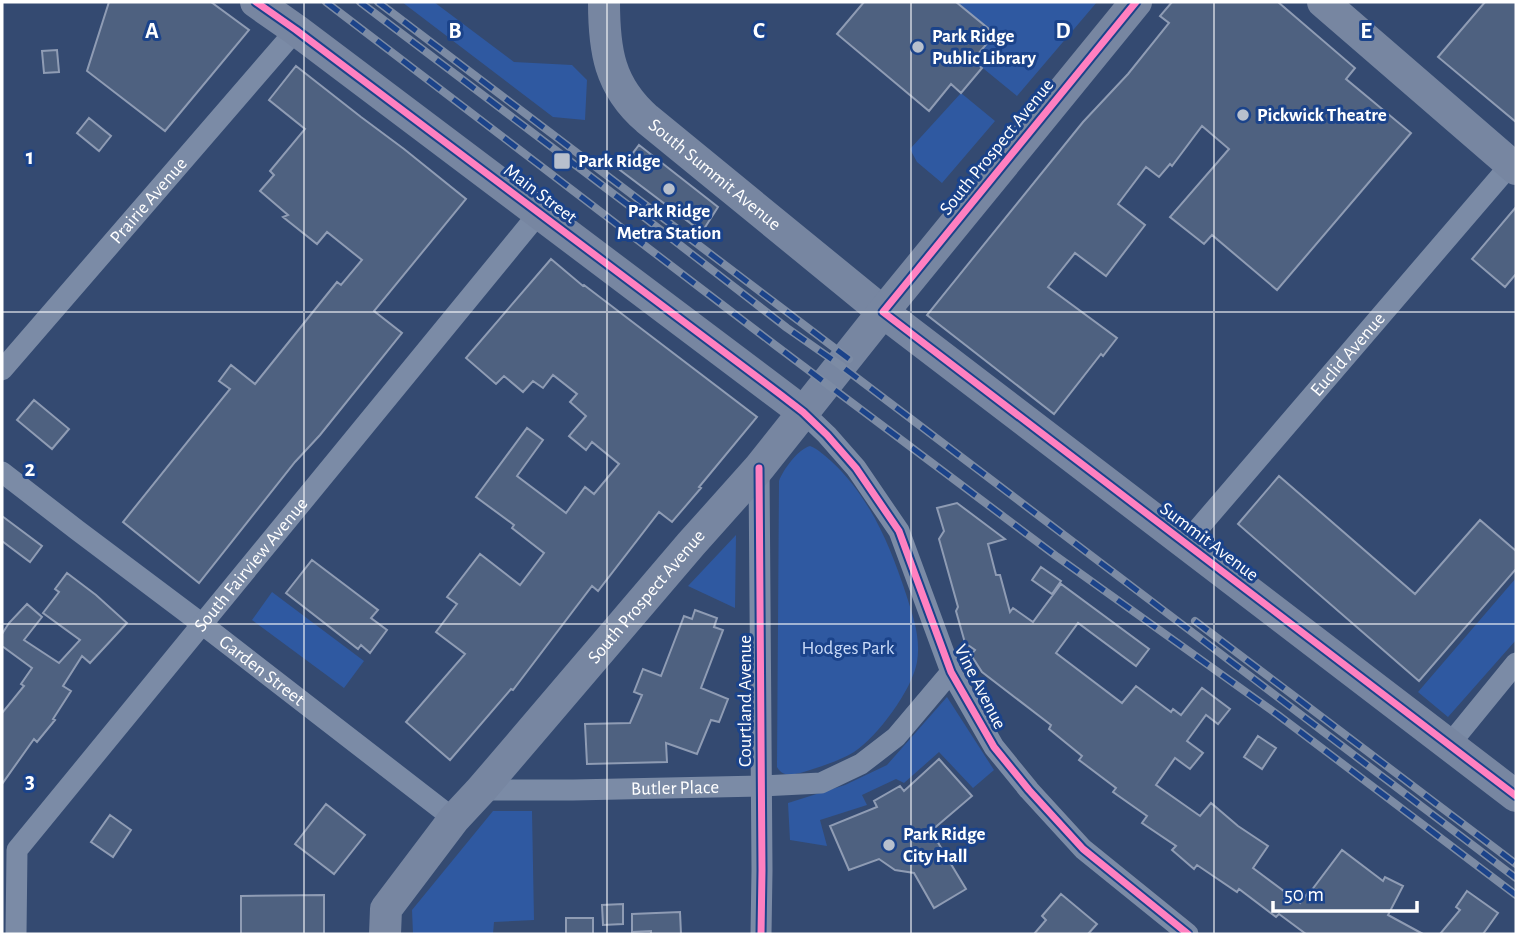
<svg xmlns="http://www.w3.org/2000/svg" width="1518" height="936" font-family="'Alegreya Sans',sans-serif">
  <rect width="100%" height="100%" fill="#344a71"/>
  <path fill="#2f59a1" d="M402,2h32l80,60 58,3 15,15 -2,40 -32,-3z
    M956,2h141l-80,94 -44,-36 22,-26z
    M961,93l34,28 -53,62 -25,-21 -7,-13z
    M810,446c8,3 14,9 21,15 39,36 59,84 75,133 7,22 15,44 11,68 -5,28 -39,74 -63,90 -13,8 -29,13 -44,18 -11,3 -26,10 -33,-3l2,-286c4,-11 19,-32 31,-35z
    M736,535l-1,73 -47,-22z
    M1516,578v62l-68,77 -30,-25z
    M272,592l92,69 -20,27 -92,-68z
    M947,697l47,73 -21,18 -34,-36 -35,31 -8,-4 -34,16 5,10 -47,15 7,26 -37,-6 -2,-37 57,-18 42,-20z
    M493,811h39l2,109 -40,2 -1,12h-80l-1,-24z"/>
  <path fill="#4e6180" stroke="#8f9cb4" stroke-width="2" d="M109,2h102l38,28 -84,101 -78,-60z
    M864,2h92l39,32 -22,26 9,8 -21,25 -10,-9 -22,27 -92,-77z
    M1172,2h106l77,66 -9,11 65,54 -134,157 -65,-55 -8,9 -34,-27 59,-68 -27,-23 -30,40 -2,-2 -11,13 -13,-10 -28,37 27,21 -39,51 -31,-23 -27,34 69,51 -14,18 -2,-2 -47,60 -127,-99 156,-193 45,-48 41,-51 -9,-7z
    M1485,2h31v120l-78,-65z
    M57,50l2,22 -15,1 -2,-22z
    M296,66l65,51 43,32 62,50 -92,112 28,22 -82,102 -25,27 -96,121 -76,-61 107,-133 -11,-8 12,-16 24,19 82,-102 4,3 21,-25 -35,-28 -10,12 -34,-27 5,-2 -28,-24 14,-16 -4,-4 35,-42 -36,-29z
    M89,118l22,18 -12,15 -22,-18z
    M639,145l79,62 -16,25 -82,-62z
    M1516,207v67l-11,13 -33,-28z
    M551,259l32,27 1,-1 173,132 -58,70 2,1 -29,34 -13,-10 -61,79 -6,-5 -79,104 -2,-1 -61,71 -44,-38 59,-68 -29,-22 21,-28 -10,-7 33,-43 40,31 24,-32 -32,-25 2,-3 -38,-28 51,-69 16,12 -26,36 49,37 19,-26 9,7 25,-30 -27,-22 -6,8 -17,-14 17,-20 -16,-14 7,-8 -24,-19 -10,13 -10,-7 -10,11 -19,-16 -8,8 -30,-26z
    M34,400l35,29 -17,20 -35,-29z
    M1279,476l136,118 65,-74 36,31v18l-97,112 -181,-157z
    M957,503l48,36 -17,5 8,31h4l10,37 3,-4 20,14 28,-38 88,65 -13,17 -58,-43 -22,30 66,50 14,-17 35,26 2,-3 8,6 21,-27 28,21 -12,15 -12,-9 -19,26 16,12 -13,16 -15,-11 -19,27 44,31 11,-13 27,23 30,20 -15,22 47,35 7,-9 1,1 34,-45 41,31 2,-4 18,9 -15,29 35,19h-117l-27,-20 -3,3 -37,-28 -2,3 -40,-27 -3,4 -22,-19 4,-4 -34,-23 5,-7 -34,-24 3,-4 -37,-28 3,-4 -33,-27 2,-4 -69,-53 -11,-17 4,-5 -10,-7 -9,-32 2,-4 -19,-68 5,-8 -7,-23z
    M2,516l40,30 -12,16 -28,-21z
    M312,560l66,50 -7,8 16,12 -17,23 -9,-8 -3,4 -72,-56z
    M1041,567l20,14 -9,13 -20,-14z
    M67,573l29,22 31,28 -37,40 -8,-7 -19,30 8,5 -18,28 2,1 -18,22 -3,-3 -32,45v-71l22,-27 -3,-2 11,-16 -30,-22v-12l7,-11 18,-19 15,13 -18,23 35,23 21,-23 -37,-27 16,-21 -4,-3z
    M695,610l22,8 -3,9 9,3 -22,58 27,11 -9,23 -8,-2 -14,34 -31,-11 1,19 -80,2 -2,-40 45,-1 12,-28 -8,-3 9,-23 18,7 23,-60 8,3z
    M1258,736l18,12 -14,21 -18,-12z
    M939,759l33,37 -41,35 35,58 -32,19 -20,-35 -19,-3 -16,-11 -30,11 -19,-44 47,-19 -3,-6 26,-15 4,5z
    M326,804l39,31 -31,39 -39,-30z
    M110,815l21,15 -18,27 -22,-15z
    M1467,891l31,22 -15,21h-43l20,-24 -4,-3z
    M1061,894l36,30 -9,10h-54l12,-14 -4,-4z
    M324,895v39h-83v-38z
    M623,904v20l-20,1 -1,-20z
    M680,912l1,22h-30v-3l-19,1v-18z
    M566,918h27v16h-27z"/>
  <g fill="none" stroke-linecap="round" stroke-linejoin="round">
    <g stroke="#7b8ba6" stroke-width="21">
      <path id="s1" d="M2,370l294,-340"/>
      <path d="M803,412l24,23 29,33 43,63 52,141 43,75 35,43 54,59 105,85"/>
      <path d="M759,468l3,402 -1,64"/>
      <path id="s2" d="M2,472l75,58 125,94 252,195"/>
      <path id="s3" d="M1185,544l326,-380"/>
      <path d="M1449,745l67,-82"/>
      <path id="s4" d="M481,790h92l188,-4 60,-3 40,-19 35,-27 55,-65"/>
      <path id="s5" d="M16,934l1,-84 522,-637"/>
    </g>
    <g stroke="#7786a1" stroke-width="32">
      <path d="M256,2l40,28 507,382"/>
      <path id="s6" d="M604,2c0,48 5,84 43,117l236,193 633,484"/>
      <path d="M1323,2l193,167"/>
      <path id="s7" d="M385,934l1,-25 68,-90 27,-29 210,-246 68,-76 124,-156 253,-310"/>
    </g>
    <defs>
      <path id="rail" d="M326,2l449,343 281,211 222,159 238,180
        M360,2l280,212 147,114 53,37 676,513
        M378,2l471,357
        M1195,621l321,243"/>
    </defs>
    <use href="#rail" stroke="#7c8ba4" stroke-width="8"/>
    <use href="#rail" stroke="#1b438a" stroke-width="5" stroke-dasharray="16" stroke-linecap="butt"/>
    <defs>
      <path id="cycleway" d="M256,2l40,28 485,365 22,17 24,23 29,33 43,63 52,141 43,75 35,43 54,59 105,85
        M1136,2l-253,310 633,484
        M759,468l3,402 -1,64"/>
    </defs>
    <use href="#cycleway" stroke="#1b438a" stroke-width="11"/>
    <use href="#cycleway" stroke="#ff80c0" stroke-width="7"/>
  </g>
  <path fill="none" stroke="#fff" stroke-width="2" stroke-opacity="0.55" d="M304,2v932M607,2v932M911,2v932M1214,2v932M2,312h1514M2,624h1514"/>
  <g fill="#b8c0cd" stroke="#1b438a" stroke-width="2.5">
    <circle cx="918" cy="47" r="7"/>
    <circle cx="1243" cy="115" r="7"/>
    <rect x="553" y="152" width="18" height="18" rx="3.5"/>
    <circle cx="669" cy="189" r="7"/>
    <circle cx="889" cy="845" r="7"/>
  </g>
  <g text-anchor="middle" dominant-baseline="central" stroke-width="6" stroke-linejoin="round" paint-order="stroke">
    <g font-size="19" font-weight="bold" fill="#fff" stroke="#1b438a" text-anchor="start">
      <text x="932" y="36">Park Ridge<tspan x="932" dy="22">Public Library</tspan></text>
      <text x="1257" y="115">Pickwick Theatre</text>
      <text x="578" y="161">Park Ridge</text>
      <text x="669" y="211" text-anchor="middle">Park Ridge<tspan x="669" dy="22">Metra Station</tspan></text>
      <text x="903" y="834">Park Ridge<tspan x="903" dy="22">City Hall</tspan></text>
    </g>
    <g font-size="19" fill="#fff" stroke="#1b438a">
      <text transform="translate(997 147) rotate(-51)">South Prospect Avenue</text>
      <text stroke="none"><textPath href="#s6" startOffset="217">South Summit Avenue</textPath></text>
      <text transform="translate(540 194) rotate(37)">Main Street</text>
      <text stroke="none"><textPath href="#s1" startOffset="224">Prairie Avenue</textPath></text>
      <text stroke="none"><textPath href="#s3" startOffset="250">Euclid Avenue</textPath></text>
      <text transform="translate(1209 542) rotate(37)">Summit Avenue</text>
      <text stroke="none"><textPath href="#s5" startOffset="453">South Fairview Avenue</textPath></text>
      <text stroke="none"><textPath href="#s7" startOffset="432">South Prospect Avenue</textPath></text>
      <text stroke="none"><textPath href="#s2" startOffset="327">Garden Street</textPath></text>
      <text transform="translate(980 687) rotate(63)">Vine Avenue</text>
      <text transform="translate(745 701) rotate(-90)">Courtland Avenue</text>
      <text stroke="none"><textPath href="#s4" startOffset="194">Butler Place</textPath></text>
    </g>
    <g font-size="19" fill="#cbdcf9" stroke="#1b438a">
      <text x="848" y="648">Hodges Park</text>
    </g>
  </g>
  <g font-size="23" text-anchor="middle" font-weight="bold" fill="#fff" stroke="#1b438a" stroke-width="6" stroke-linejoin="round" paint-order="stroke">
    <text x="152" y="38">A</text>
    <text x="455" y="38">B</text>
    <text x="759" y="38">C</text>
    <text x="1063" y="38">D</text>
    <text x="1366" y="38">E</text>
    <text x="30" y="164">1</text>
    <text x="30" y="476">2</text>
    <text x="30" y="788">3</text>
  </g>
  <rect width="1518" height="936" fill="none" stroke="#ffffff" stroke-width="7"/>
  <path d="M1273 901v10h144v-10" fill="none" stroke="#ffffff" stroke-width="3.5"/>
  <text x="1284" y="901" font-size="21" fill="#ffffff" stroke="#1b438a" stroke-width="5" paint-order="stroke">50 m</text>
</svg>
